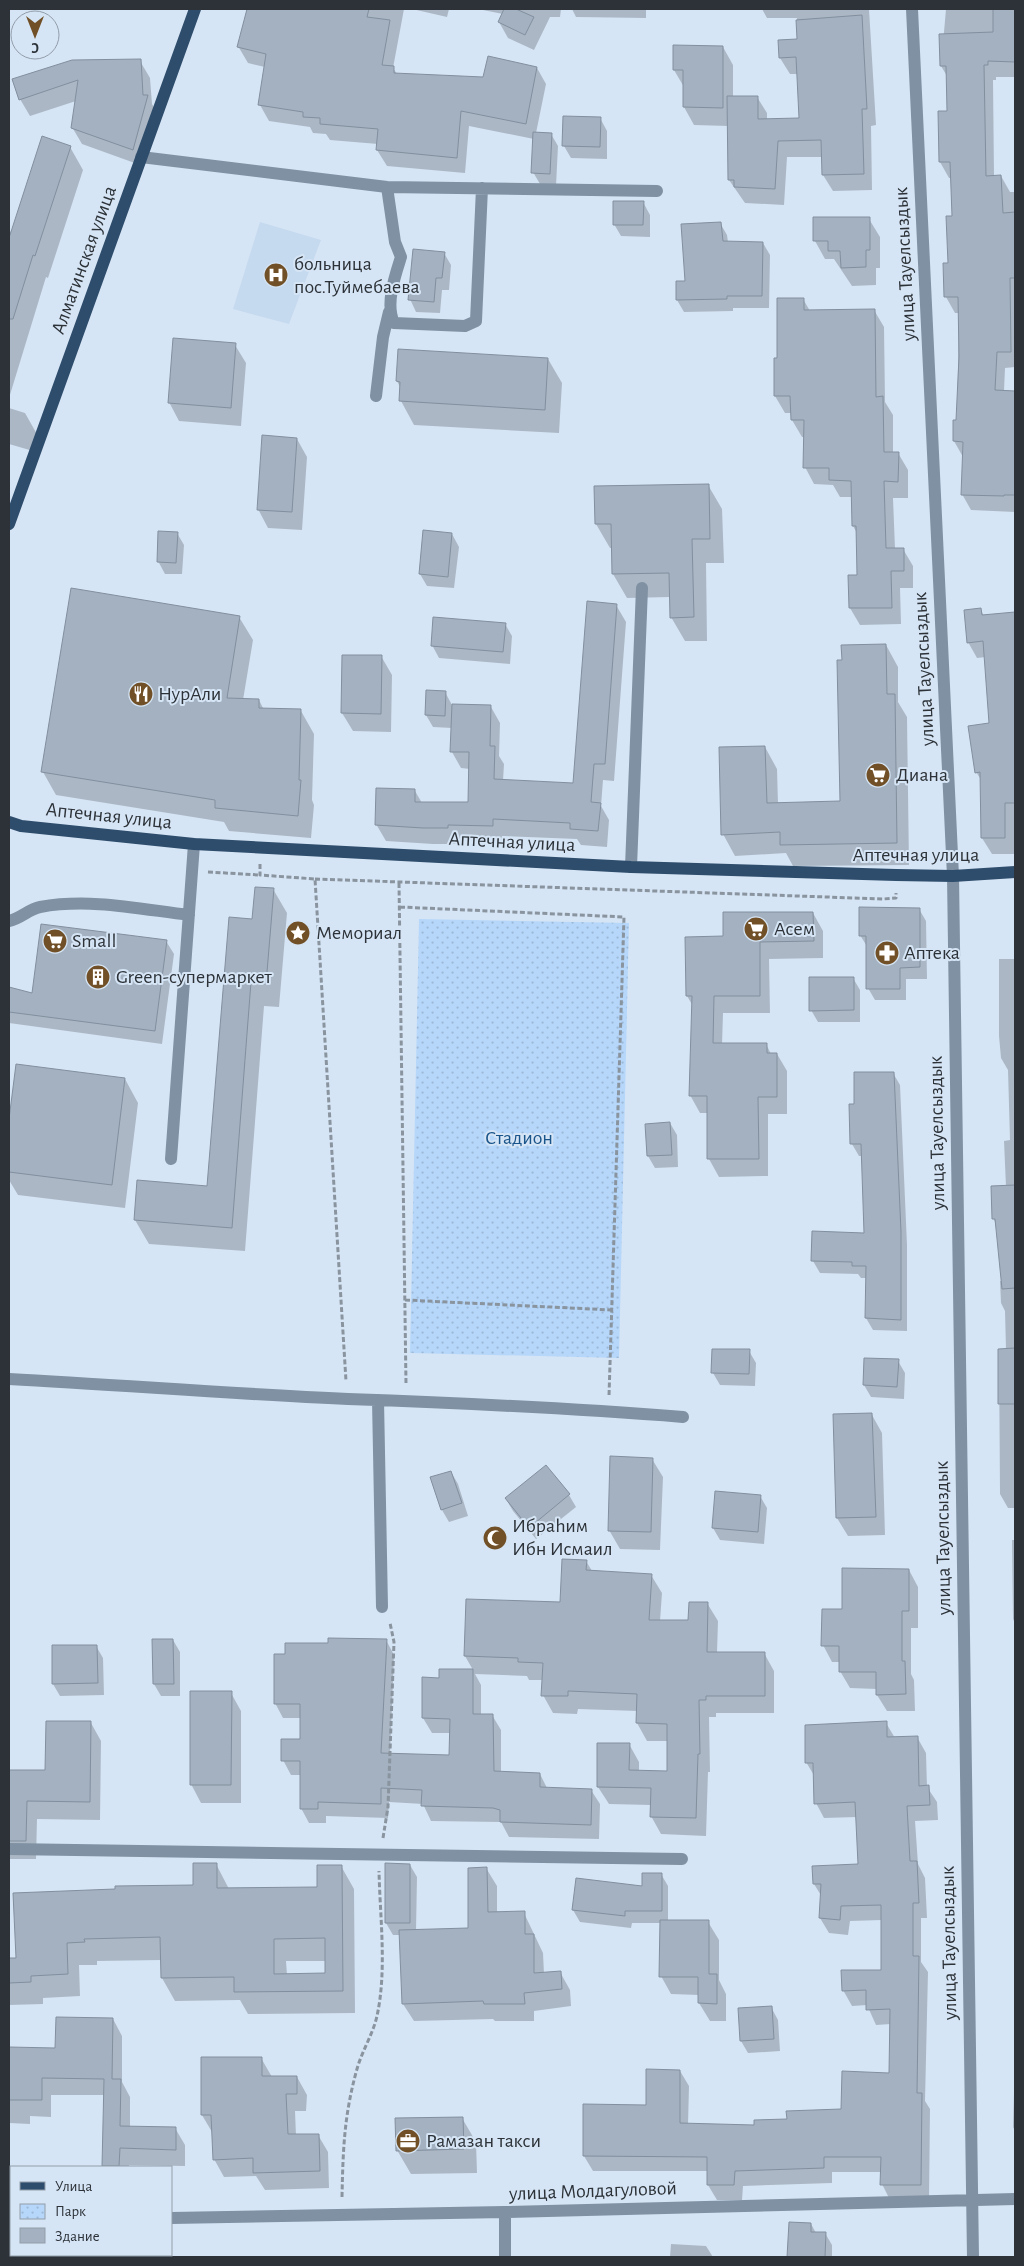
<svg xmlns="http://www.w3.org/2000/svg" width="1024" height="2266" font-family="'Alegreya Sans',sans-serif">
  <defs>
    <pattern id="park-dots" width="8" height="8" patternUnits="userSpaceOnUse" patternTransform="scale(1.25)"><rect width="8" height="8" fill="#b6d7fa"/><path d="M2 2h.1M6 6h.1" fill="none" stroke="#9db9d7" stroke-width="1.8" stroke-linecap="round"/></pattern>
  </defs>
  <rect width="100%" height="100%" fill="#d6e5f5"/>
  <path fill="#c5daef" d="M260,222l61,18 -32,84 -56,-15z"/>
  <path fill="url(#park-dots)" d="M419,919l210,4 -10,435 -209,-5z"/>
  <path fill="#0003" fill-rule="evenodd" d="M278,9h126l-11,59 4,6 87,4 53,-10 9,16 -10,49 15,1 7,12 -2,40 -16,-2 -7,-12 1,-33 -65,-13 -4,47 -78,-7 -10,-16 1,-6 -48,-4 -4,-6 -13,-1 -3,-6 -41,-6 -9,-16 5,-38 -17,-4 -10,-17 36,-14z
    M412,9h37l-2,8z
    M478,9h83l-1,8h-10l-16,33 -26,-12 -9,-16 4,-8z
    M572,9h74v9l-70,-1z
    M762,9h107l7,116 -5,1 1,64 -39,1 -10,-16v-18h-36l-3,48 -39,-2 -16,-23 -1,-54 -34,-1 -10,-18v-20l-10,-17 49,-23 10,18v32h24l10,16v7h34l-3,-46h-8l-10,-16 18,-18 -1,-22h-30z
    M946,9h69v68h-19v3h-3l1,96h7l9,16h5v175l-10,1 -1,23 11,1v120l-44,-2 -9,-16 1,-37 -9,-16 3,-19 2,-109h-4l-9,-16 -2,-33h5l4,-47 -1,-39h-3l-9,-16 8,-50 -1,-36 -6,-10z
    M140,61l10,17 2,26 5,9 -14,53 -61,-22 -10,-17 4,-26 -46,15 -10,-17 -7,-19z
    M600,118l7,13v28l-36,-1 -7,-12z
    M70,147l13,23 -35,108 -2,-1 -37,121v-167l3,1z
    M643,202l7,13v22l-29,-1 -7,-12z
    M869,219l11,18v31h-4v17l-24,1 -18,-27h-9l-10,-18z
    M720,223l7,12 1,7 35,1 7,12 -1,53h-36v3l-49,1 -7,-12z
    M444,253l7,12 -2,25h-7l-2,23 -24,-1 -6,-13z
    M803,299l7,12 64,-1 10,17 1,75 8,13v38h5l10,17v28h-15l2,51h8l10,17v22h-13l1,36 -41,1 -10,-17 -1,-32h9l-1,-43 -4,-7 -1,-29h-12l-7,-12 -19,-1 -9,-17v-30h-3l-10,-17v-7h-7l-10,-17 3,-37z
    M235,345l11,18 -5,63 -62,-5 -10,-19z
    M548,359l14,24 -3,50 -145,-8 -13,-24v-12l-4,-8z
    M9,408l16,5 13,23 -5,15 -24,-7z
    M297,439l10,18 -5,73 -34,-2 -10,-19z
    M708,485l14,24 2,54h-18l1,78h-22l-14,-24 -1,-20 -43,1 -14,-24v-26h-3l-14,-24 -1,-37z
    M177,533l7,12 -2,29h-17l-7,-13z
    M452,534l7,13 -5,41 -27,-2 -7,-12z
    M616,605l10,17 -12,159 -11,-1 -2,26 8,14 -2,27 -26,-2 -4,-6 -75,-3v6l-45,-1v3h-24l-47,-3 -10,-17 39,-33 7,12h48v-34l-9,-1 -9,-16v-24l-19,-1 -7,-12 19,-23 7,13 39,2 9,16 -1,33 5,8 -1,17 72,3z
    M980,609l4,7 31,-2v240h-23l-10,-16v-57l-6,-9 14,-48 -4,-67 -9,1 -9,-16z
    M239,617l14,23 -10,60h16l5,10 37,1 13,23 -2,66 2,5 -3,33 -82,-7 -5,-9 -168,-27 -13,-23z
    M505,624l7,12 -2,28 -71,-6 -7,-13z
    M886,645l12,22v35l9,15 2,148 -116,1 -7,-13 -51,3 -12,-22 42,-87 12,22 1,35 63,-1 2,-142z
    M381,656l11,19 -1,57 -38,-1 -11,-18z
    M273,889l14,24 -8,94 -15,-1 -19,245 -96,-7 -14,-24 73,-33 45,-266z
    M919,909l7,12 1,58h-21v21h-31l-7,-12v-40l-8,-13z
    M813,913l10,18v27l-54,1 1,54h-47l-1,32 44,-1 5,10h6l10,17v43h-19v62l-49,1 -10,-18 -1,-46h-8l-10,-18 3,-89 -6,-10 37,-58z
    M166,941l8,13 -12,90 -153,-21v-35l24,6z
    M999,959h16v549h-7l-8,-14 -1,-144h7l-1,-39 -4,-8 -1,-22h3l-6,-55 -4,-8 13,-31 -2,-46 6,-1 -2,-70 -7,-12 -2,-22z
    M853,978l7,12v32h-42l-7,-12z
    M17,1066l108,13 13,24 -13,105 -107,-13 -9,-15v-51z
    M893,1073l7,12 7,160v86l-34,-1 -7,-12 1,-40h-6l-3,-4 -38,-1 -7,-12 52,-27 -2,-78h-4l-7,-12 3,-39z
    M670,1123l7,12 1,32 -23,1 -7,-12z
    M749,1351l7,12 -1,23 -35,-1 -7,-12z
    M898,1361l7,12 -1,26 -33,-2 -7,-12z
    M872,1415l10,18 3,102 -37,1 -11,-18z
    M652,1459l11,18 -3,73 -40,-1 -11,-19z
    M546,1467l23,28 7,12 -40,32 -23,-28 -7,-12z
    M451,1472l7,12 10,32 -19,6 -7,-12 -10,-32z
    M716,1493l44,3 7,12 -3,36 -44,-4 -7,-12z
    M1012,1540h3v83l-2,-4z
    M586,1561l6,10 59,4 11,18 -2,28h30l17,-18 11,18 -1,32h47l10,18v42h-58v4h-7l1,55h-2l-2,64 -45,-2 -10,-18v-11l-42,-1 -11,-17 31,-43 10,18v10l30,1 -1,-32h-21l-10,-18 1,-12 -60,-2 -1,5 -24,-1 -10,-18v-15h-14l-2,-4 -52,-2 6,11v30h11l9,15v43l39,1 7,14 44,2 9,14 -1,35 -90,-2 -8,-15 -70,-1 -8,-17 -34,-2 -1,16 -62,-2v7h-17l-8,-15v-33h-10l-8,-15 18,-20v-22h-18l-8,-15 12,-48 42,-11 57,-4 8,15 -4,100 60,1 1,-23h-19l-9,-15 1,-40 17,1v-9h32l-8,-14 2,-56 94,4z
    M909,1570l9,17v41h-7v46l3,6 1,31h-28l-10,-16v-6l-27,-1 -10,-17v-9h-8l-9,-17 21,-35z
    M153,1640h20l7,12v44h-19l-7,-12z
    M96,1646l7,12 1,37 -44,1 -7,-12z
    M231,1693l10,18v92h-40l-10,-19z
    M91,1723l10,18 -1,79 -63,-1 -1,40h-27v-88l37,1z
    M886,1723l9,15 22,-1 9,16 1,34 10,15 1,18 -23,1 3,43 7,14 2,40h-6v44l7,10 -3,129 5,8 -1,91h-39l-8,-16v-12h-50v11l-89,3 -1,14h-25l-9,-15v-14h-115l-9,-15 63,-50 33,-35 9,15 -1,39 67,1 87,-15 49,-37v-50l-15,1 -9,-20 -15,1 -9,-16 39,-19v-51l-32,1 -2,14 -19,-2 -9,-15 2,-21 -8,-13 46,-19 -3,-48 -33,1 -8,-15 -1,-26 -9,-15z
    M216,1864l13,25 89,-1 23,-22 13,23 1,124 -107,1 -8,-14 -65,1 -13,-23v-18l-65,1v4h-18l1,31 -37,2v6l-34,1v-45l9,-1 176,-73zM286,1961h40v14h-39z
    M410,1865l7,12 -1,54 54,-2 16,-61 11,18v27h27l19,40 1,21 16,-2 10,18 1,16 -37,5v10h-39l-2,-2 -79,2 -11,-17 -2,-69h-8l-7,-12z
    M661,1874l7,12v35l40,1 11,18v40l7,14v27h-16l-11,-18v-8l-28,-1 -10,-18v-53h-29l-1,5 -51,-6 -7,-12 71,-23z
    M771,2007l7,13 2,31 -32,2 -7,-12z
    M113,2019l9,17v46l8,15v30l45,1 10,17v21l-56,-1v2h-25l1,-72h-54v22l-21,-1v8l-21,-1v-75l48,1z
    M261,2058l11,19h25l10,18 -1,16h-11l1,25 22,-1 10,17 1,36 -64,2 -9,-14 -32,1 -10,-18 -2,-27 -10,-17z
    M1014,2093h1v38l-2,-4z
    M462,2118l14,24 1,31 -66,1 -14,-24z
    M790,2223l21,1 5,9h9l7,12v12h-43z
    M671,2244l35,2 7,11h-43z"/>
  <path fill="#a3b1c1" stroke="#828f9e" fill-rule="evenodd" d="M247,9h122l-2,8 23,3 -8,45 12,1v7l89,4 5,-21 49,11 -11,57 -65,-13 -4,47 -81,-8 2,-21 -58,-5v-6l-17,-1v-5l-45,-7 8,-51 -29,-7z
    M504,9h12l18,8 -9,18 -27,-13z
    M993,9h22v53l-27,-1v4h-4l2,111 15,-1 2,38 12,-1v66h-5l1,74h-14l-2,38 20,1v104h-11v1l-43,-1 2,-53 -10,-1v-21h3l3,-63 -1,-60h-14l-1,-34h5l-2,-47h6l-2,-54h-11l-1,-51h9l-1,-45h-6l-1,-32 54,-2z
    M862,15l5,94h-5l2,65 -42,1 -1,-35 -43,1 -3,48 -41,-2v-7h-6l-1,-84h31v23l41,-1 -3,-61 -17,1 -1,-18 19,-1 -1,-19z
    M673,45l50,1v62l-40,-1v-37h-10z
    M141,59l2,36h5l-15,55 -62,-22 7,-48 -59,20 -7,-21 60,-19z
    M563,116l38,1 -1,30 -38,-1z
    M533,132l19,1 -2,41 -19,-1z
    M42,136l29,10 -36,110 -2,-1 -20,64h-4v-81z
    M613,201h31l-1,24h-30z
    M813,217h57v33h-4v17l-25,1 -1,-17h-12v-10h-15z
    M721,222l2,19 40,1 -1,54h-35v3l-51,1v-19h9l-4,-57z
    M413,249l32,3 -3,26h-6l-2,24 -26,-2z
    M777,298h27v12l71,-1 1,88 7,-1 1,56h15l-1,30 -14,-1 2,67h18v23h-13l1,37h-43l-1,-33h9l-1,-49h-4l-1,-45 -22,-1v-12h-26l1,-48h-13l-1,-24h-16v-38h3z
    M173,338l63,5 -5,65 -63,-5z
    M398,349l150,9 -3,52 -146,-9 1,-19 -4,-1z
    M262,435l35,3 -5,74 -35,-2z
    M709,484l1,55h-18l2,78 -24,1 -1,-45 -57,1 -1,-50h-16l-1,-38z
    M423,530l29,3 -4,44 -29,-3z
    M158,531l20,1 -2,31 -19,-1z
    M71,588l169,28 -13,82 32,1v9l42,1 -2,71h2l-3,36 -83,-8v-8l-174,-28z
    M587,601l30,3 -12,160h-11l-3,38 10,1 -3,28 -28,-2v-6l-77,-4v7l-45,-1v3h-25l-48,-3 1,-37 39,1v13h53l1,-50h-19l2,-48 39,1 -1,41h5l-1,33 79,4z
    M981,608l1,7 33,-3v191h-10v35h-24l-1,-66 -5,1 -7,-47 21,-3 -6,-82 -16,2 -3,-33z
    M433,617l73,6 -3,29 -72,-6z
    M886,644l1,50h8l2,149 -117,2v-13l-59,3 -2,-88 46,-1 2,57 73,-2 -3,-141h5l-1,-15z
    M342,655h40l-1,59 -40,-1z
    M426,690l20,1 -1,25 -20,-1z
    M255,887l19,1 -8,96 -15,-2 -19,246 -98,-8 3,-40 70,6 22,-269 23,2z
    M859,907l61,1v59l-20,1v21h-34v-53h-7z
    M723,912h90l1,29 -54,1v54h-46l-1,47h54v10h10v44h-19l1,62h-52v-63h-18l3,-100h-6l-1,-59 38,-1z
    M41,924l126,16 -12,91 -146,-19v-25l23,6z
    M809,977h45v33l-45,1z
    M16,1064l109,14 -13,107 -103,-13v-53z
    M854,1072h40l7,160v88l-36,-2 1,-52h-14v-4l-41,-1 1,-30 52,2 -3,-89h-11l-1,-40h5z
    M670,1122l2,33 -25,1 -2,-32z
    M1015,1185v103l-13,1 -7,-70h-3l-1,-33z
    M1015,1348v56h-17v-55z
    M712,1349h38l-1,25 -38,-1z
    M864,1358l35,1 -2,28 -34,-2z
    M872,1413l4,104 -40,1 -3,-104z
    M610,1456l43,2 -2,74 -43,-1z
    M546,1465l24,29 -41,34 -24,-30z
    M451,1471l11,32 -21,7 -11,-33z
    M715,1491l46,4 -3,37 -46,-4z
    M562,1559l25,1 -1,10 66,4 -3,46h39l1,-18h19l-1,50h58v44h-59v4h-7l1,54h-2l-2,64 -46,-1 1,-29 -54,-1v-44h33l-1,27 38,1v-47l-31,-1 1,-29 -69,-3v5h-27l2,-33 -25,-1v-4l-54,-2 2,-57 94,3z
    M842,1568l67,1v42h-7v50h3l1,33 -30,1v-23h-37v-26h-18l1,-37h20z
    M328,1638l59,1 -6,114 68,2 1,-36 -28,-1v-41l17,1v-9h34v45h20l1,57 46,2v14l52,2 -1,36 -91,-3v-12l-7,-2 -72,-2 1,-16 -41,-2v16l-63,-2v7h-18v-48h-19v-22h19v-35h-26v-50h11v-11h43z
    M152,1639h21l1,45h-21z
    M52,1645h45l1,38 -46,1z
    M190,1691h42l-1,94h-41z
    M46,1721h45l-1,81 -63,-1 -1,40h-17v-71h36z
    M887,1721v16l31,-1 1,50 10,-1 1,20 -23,1 3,55h7l2,42h-6v53h6l-2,137h5l-1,92h-41l1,-28h-57v11l-89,3 -1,14h-27v-28l-124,-1v-52l63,1v-36l34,1v53l74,2v-5l33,-1 -1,-8 55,-2 1,-38 47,2 1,-64 -24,1v-20l-24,1 -1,-21h40v-65l-40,1 -1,14 -21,-2 2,-34h-8l-1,-18 46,-2 -3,-62 -41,2 -1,-41h-8v-38z
    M193,1863h24v25l100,-1v-22h25l1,126 -109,1v-15l-73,1 -1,-41 -76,2 1,3 -18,1 1,31 -37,2v6l-22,1v-25h7l-3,-65 102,-4v-3l78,-1zM325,1938v35l-51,1v-35z
    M385,1863l25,1v59h-25z
    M487,1867l1,45 37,-1v23h9v39l27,-2 1,18 -38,4 1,11h-41l-1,-3 -81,3 -3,-74 69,-2v-60z
    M642,1873h20v38h-37v5l-53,-6 4,-32 66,8z
    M660,1920h49v54h8v30l-19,-1v-26h-39z
    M772,2006l2,33 -34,2 -2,-33z
    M56,2017l57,1 -1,61h9l-1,47 56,1v23l-56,-2 -1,18h-17l2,-87 -62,-1v22h-33v-53l46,1z
    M201,2057h61v19h35v18h-11l2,40h31l1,37 -67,2v-15l-40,2 -2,-45h-10z
    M463,2117l1,32 -68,2 -1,-33z
    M789,2222l22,1v9h15l-1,25h-38z"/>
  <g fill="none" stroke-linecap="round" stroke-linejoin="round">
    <path stroke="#89949f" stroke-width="3" stroke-dasharray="5 2.5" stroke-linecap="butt" d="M260,864v11l55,4 31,502
      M208,872l52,3
      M315,879l568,20 13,-1v-5
      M399,883l7,501
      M400,907l224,10 -15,479
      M405,1300l207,10
      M383,1838l5,-31 6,-165 -4,-19
      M342,2197c1,-47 2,-82 15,-128 5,-18 16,-35 20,-53 10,-46 3,-98 2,-145"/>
    <path stroke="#7f91a3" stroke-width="12" d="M912,9l41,867 20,1381
      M141,157l246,30 270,4
      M387,187l8,55 6,15c-6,19 -16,47 -7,66l71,3 11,-5 6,-133
      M376,396l7,-59 6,-25
      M631,867l11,-279
      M9,921c11,-2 20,-12 31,-14 50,-9 99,2 149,8
      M171,1159l23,-315
      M9,1379c113,6 226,15 339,20 111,4 223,9 335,18
      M378,1400l4,207
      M9,1849l673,10
      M171,2218l334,-6 510,-13
      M9,2220h2
      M505,2257v-45"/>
    <path stroke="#2e4d6c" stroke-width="12" d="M9,524l186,-515
      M9,822l12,4 173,18 437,23 265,8 57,1 62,-4"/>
  </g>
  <defs>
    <symbol id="hospital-disc" viewBox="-11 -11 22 22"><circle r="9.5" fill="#715027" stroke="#d6e5f5"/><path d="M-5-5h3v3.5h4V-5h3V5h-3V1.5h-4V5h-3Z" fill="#fff"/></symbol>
    <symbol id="restaurant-disc" viewBox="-11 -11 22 22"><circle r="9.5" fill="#715027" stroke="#d6e5f5"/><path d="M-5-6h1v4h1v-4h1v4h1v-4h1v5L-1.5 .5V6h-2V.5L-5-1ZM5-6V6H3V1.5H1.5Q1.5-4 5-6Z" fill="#fff"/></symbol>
    <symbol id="supermarket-disc" viewBox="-11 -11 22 22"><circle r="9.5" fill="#715027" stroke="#d6e5f5"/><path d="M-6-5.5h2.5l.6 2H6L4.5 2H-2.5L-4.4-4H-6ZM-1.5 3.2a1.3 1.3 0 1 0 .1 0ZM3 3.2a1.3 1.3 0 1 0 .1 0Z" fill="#fff"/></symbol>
    <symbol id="sight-disc" viewBox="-11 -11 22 22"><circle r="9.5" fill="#715027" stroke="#d6e5f5"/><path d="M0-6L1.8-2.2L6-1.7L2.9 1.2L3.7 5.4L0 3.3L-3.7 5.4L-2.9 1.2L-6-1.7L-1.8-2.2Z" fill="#fff"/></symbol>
    <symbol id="pharmacy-disc" viewBox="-11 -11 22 22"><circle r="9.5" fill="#715027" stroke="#d6e5f5"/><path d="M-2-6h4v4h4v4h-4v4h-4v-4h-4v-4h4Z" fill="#fff"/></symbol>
    <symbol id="building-disc" viewBox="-11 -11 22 22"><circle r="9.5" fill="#715027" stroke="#d6e5f5"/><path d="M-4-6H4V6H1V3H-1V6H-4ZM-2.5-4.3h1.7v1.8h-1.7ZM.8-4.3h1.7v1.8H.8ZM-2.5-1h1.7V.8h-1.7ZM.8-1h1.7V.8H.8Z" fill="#fff"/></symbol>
    <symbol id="mosque-disc" viewBox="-11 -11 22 22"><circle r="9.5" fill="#715027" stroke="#d6e5f5"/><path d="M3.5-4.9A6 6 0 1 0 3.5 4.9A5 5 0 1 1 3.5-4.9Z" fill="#fff"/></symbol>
    <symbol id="office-disc" viewBox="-11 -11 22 22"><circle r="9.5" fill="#715027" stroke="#d6e5f5"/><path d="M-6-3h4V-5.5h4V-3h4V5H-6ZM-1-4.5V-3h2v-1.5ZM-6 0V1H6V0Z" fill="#fff"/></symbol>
  </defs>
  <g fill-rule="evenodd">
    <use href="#hospital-disc" x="262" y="261" width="28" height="28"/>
    <use href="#restaurant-disc" x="127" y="680" width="28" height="28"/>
    <use href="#supermarket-disc" x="864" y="761" width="28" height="28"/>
    <use href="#supermarket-disc" x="742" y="915" width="28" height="28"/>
    <use href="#sight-disc" x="284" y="919" width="28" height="28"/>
    <use href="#supermarket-disc" x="41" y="927" width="28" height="28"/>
    <use href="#pharmacy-disc" x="873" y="939" width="28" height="28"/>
    <use href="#building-disc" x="84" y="963" width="28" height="28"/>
    <use href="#mosque-disc" x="481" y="1524" width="28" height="28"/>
    <use href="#office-disc" x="394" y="2127" width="28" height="28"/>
  </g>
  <g text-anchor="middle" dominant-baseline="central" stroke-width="4" stroke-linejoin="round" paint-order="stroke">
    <g font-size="20" fill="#2c3238" stroke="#d6e5f5">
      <text transform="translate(84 260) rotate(-70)">Алматинская улица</text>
      <text transform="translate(905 264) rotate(-93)">улица Тауелсыздык</text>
      <text transform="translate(924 669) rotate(-93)">улица Тауелсыздык</text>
      <text transform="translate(109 816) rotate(6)">Аптечная улица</text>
      <text transform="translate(512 842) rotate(3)">Аптечная улица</text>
      <text x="916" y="855">Аптечная улица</text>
      <text transform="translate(937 1133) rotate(-91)">улица Тауелсыздык</text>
      <text transform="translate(943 1538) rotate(-91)">улица Тауелсыздык</text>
      <text transform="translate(949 1943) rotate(-91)">улица Тауелсыздык</text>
      <text transform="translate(593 2191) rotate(-2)">улица Молдагуловой</text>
    </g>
    <g font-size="20" fill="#2c3238" stroke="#d6e5f5" text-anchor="start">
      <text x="294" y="264">больница<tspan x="294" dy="23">пос.Туймебаева</tspan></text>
      <text x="158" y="694">НурАли</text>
      <text x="896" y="775">Диана</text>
      <text x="774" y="929">Асем</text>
      <text x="316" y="933">Мемориал</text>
      <text x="72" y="941">Small</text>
      <text x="904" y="953">Аптека</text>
      <text x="116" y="977">Green-супермаркет</text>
      <text x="512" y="1526">Ибраһим<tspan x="512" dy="23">Ибн Исмаил</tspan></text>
      <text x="426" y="2141">Рамазан такси</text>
    </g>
    <g font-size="20" fill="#19548a" stroke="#d6e5f5">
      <text x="519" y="1138">Стадион</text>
    </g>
  </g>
  <rect width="1024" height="2266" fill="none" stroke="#2c3238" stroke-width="20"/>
  <rect x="10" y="2166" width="162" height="90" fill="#d6e5f5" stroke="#929da9"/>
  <rect x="20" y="2182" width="25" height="8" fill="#2e4d6c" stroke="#929da9"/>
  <text x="55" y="2191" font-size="15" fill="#2c3238">Улица</text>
  <rect x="20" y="2204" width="25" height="15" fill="url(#park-dots)" stroke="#929da9"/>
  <text x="55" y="2216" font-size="15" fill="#2c3238">Парк</text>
  <rect x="20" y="2228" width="25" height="15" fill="#a3b1c1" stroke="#929da9"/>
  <text x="55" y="2241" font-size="15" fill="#2c3238">Здание</text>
  <g transform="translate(35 35) rotate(180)"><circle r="24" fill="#d6e5f5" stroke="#929da9"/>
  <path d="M0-4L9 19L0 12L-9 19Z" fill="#715027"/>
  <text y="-8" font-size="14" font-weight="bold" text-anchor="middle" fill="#2c3238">С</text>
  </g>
</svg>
